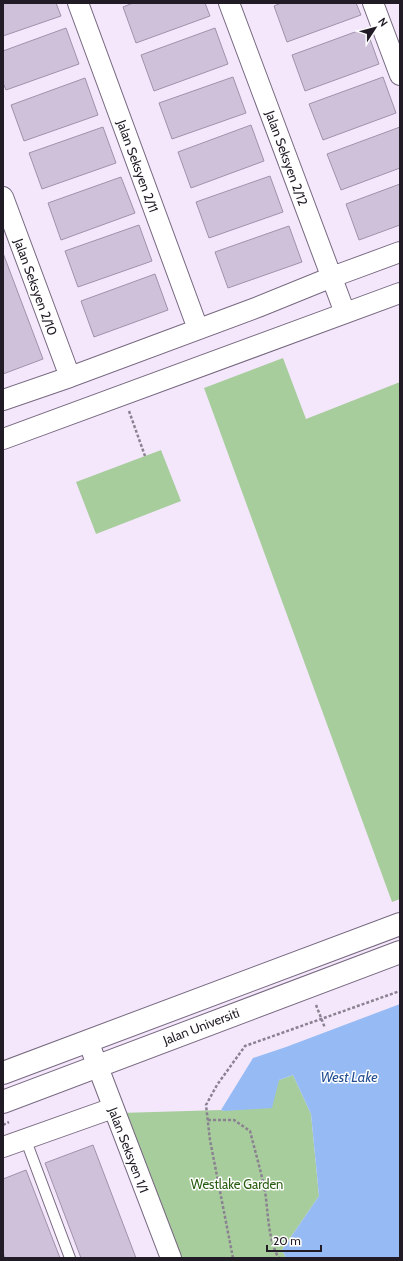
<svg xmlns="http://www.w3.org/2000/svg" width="403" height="1261" font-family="Cabin,sans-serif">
  <rect width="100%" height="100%" fill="#f4e7fc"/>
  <path fill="#a8cd9c" d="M283,358l23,61 94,-37v517l-8,3 -188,-514z
    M161,450l20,51 -85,33 -20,-52z
    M293,1075l18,39 8,82 -37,54 4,8h-106l-60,-145 101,-3 3,1 55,-31z"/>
  <path fill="#96bbf4" d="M400,1004v254h-114l-4,-8 37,-54 -8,-82 -18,-39 -14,5 -7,28 -48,3 -3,-1 32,-52 33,-11z"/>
  <path fill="#d0c1da" stroke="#a192ab" d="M3,3h53l5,13 -58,20z
    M133,3h72l5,13 -74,27 -13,-36z
    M281,3h75l5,12 -74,27 -13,-36z
    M66,28l13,36 -73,26 -3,-7v-32z
    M215,28l13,36 -74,27 -13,-36z
    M366,28l13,36 -74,27 -13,-36z
    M233,77l13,36 -74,26 -13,-36z
    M383,77l13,36 -73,27 -14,-36z
    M85,78l13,37 -74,26 -13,-36z
    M251,125l13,36 -73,27 -13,-36z
    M103,127l13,36 -74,26 -13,-36z
    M400,127v41l-59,22 -14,-36z
    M270,176l13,36 -74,26 -13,-36z
    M121,177l14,36 -74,27 -13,-37z
    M400,184v41l-41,15 -13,-36z
    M139,225l13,36 -74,26 -13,-36z
    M289,226l13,36 -74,26 -13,-36z
    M3,253l40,106 -40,15z
    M155,274l13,36 -74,27 -13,-36z
    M93,1145l43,113h-55l-36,-95z
    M26,1170l34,88h-55l-2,-5v-74z"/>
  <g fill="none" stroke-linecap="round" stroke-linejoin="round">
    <defs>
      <path id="service" d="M25,1138l45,120"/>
      <path id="minor" d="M78,3l120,326
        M229,3l116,310
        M373,3l27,72
        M3,197l67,180
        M3,400l67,-23 188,-70 74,-30 68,-25
        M3,439l397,-146
        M88,1041l83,217
        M3,1147l110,-39"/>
      <path id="tertiary" d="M3,1073l397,-149
        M3,1102l397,-150"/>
    </defs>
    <use href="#service" stroke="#776980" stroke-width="12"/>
    <use href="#minor" stroke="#776980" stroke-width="22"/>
    <use href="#tertiary" stroke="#776980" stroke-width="24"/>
    <path stroke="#8b8291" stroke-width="2.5" stroke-dasharray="3 2" stroke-linecap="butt" d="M129,411l16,45
      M316,1005l9,23
      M208,1120h26l16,11c5,20 11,40 15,60 3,19 3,51 14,67
      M3,1125l6,-3
      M233,1258l-23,-118 -4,-35 11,-20 28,-39 155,-55"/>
    <use href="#service" stroke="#fff" stroke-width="10"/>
    <use href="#minor" stroke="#fff" stroke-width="20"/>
    <use href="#tertiary" stroke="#fff" stroke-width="22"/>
  </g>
  <g text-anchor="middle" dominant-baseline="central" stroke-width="3" stroke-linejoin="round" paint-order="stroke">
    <g font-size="13" fill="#211b25" stroke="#fff">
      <text transform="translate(287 158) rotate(70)">Jalan Seksyen 2/12</text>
      <text transform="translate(138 166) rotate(70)">Jalan Seksyen 2/11</text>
      <text transform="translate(36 287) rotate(70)">Jalan Seksyen 2/10</text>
      <text transform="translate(201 1026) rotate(-21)">Jalan Universiti</text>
      <text transform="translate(129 1150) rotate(69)">Jalan Seksyen 1/1</text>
    </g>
    <g font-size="13" fill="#295e11" stroke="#fff">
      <text x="237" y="1184">Westlake Garden</text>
    </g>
    <g font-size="14" font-style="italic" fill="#234f92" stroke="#fff">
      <text x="349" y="1077">West Lake</text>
    </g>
  </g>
  <rect width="403" height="1261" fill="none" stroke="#211b25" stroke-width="8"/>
  <g transform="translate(375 28) rotate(54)" stroke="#ffffff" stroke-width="3" paint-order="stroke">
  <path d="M0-3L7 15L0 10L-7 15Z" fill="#211b25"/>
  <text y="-6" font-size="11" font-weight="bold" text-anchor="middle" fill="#211b25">N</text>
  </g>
  <path d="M267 1245v6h54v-6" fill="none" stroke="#211b25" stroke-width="2"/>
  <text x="273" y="1245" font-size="12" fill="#211b25" stroke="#ffffff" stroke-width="3" paint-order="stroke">20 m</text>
</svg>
